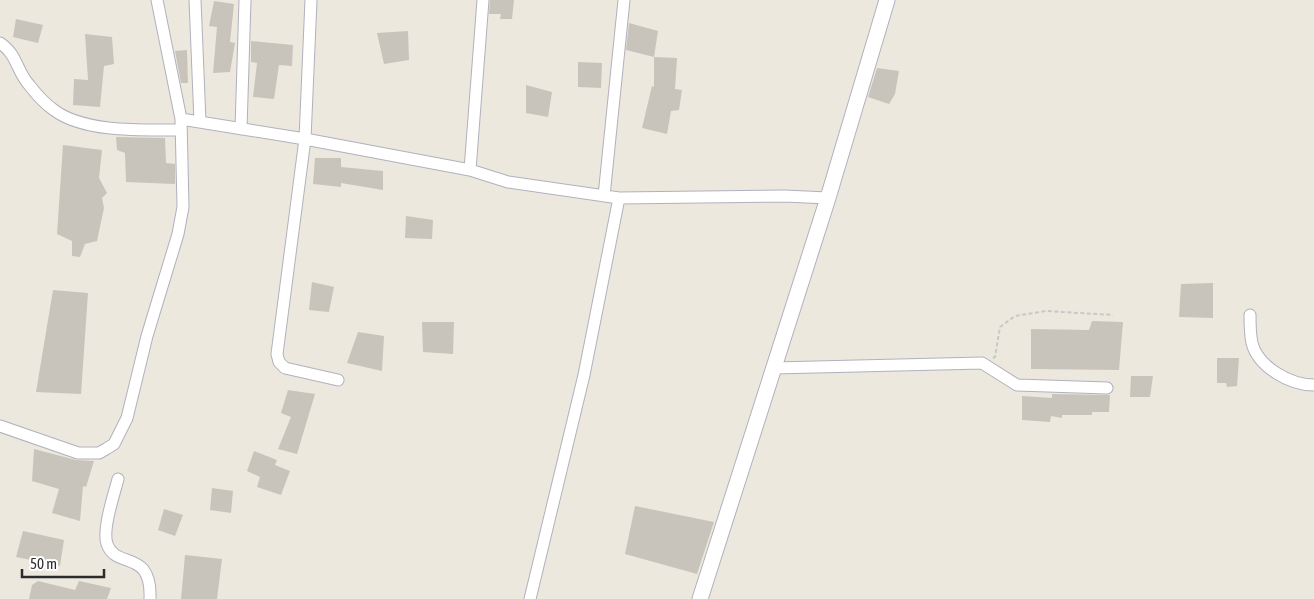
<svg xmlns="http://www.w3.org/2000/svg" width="1314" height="599" font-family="'Asap Condensed',sans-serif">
  <rect width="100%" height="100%" fill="#ece8dd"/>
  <path fill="#c8c4bc" d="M490,0h24l-2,19h-12l1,-5h-12z
    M214,1l20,3 -4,38 5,1 -5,29 -17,1 4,-46 -8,-1z
    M16,19l27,6 -5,18 -25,-6z
    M629,23l29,8 -4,26 -28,-7z
    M408,31l1,29 -25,4 -7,-31z
    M85,34l27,3 2,27 -10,2 -4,41 -27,-2 1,-26 14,1z
    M251,41l42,4 -1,21 -13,-1 -5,34 -21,-2 4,-34 -6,-1z
    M187,50l1,33h-7l-6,-32z
    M654,57l23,1 -2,31 7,1 -3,20 -8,1 -4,23 -25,-6 10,-42 2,1z
    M578,62l24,1 -1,25 -23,-1z
    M877,68l22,3 -4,23 -6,10 -21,-7z
    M526,85l26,7 -4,25 -22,-4z
    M116,137l49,1 1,25 9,1v20l-49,-2 -1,-29 -8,-3z
    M63,145l39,5 -3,28 8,15 -5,5 2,10 -7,33 -12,3 -5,13 -8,-1v-15l-15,-7z
    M315,158h26v9l42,4v19l-42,-7v4l-28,-3z
    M406,216l27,4 -1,19 -27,-1z
    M312,282l22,5 -5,25 -20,-2z
    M1213,283v35l-34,-1 2,-33z
    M53,290l35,3 -7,101 -45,-2z
    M1092,321l31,1 -4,48 -88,-1v-40l58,1z
    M422,322h32l-1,32 -30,-2z
    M358,332l26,4 -2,35 -35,-8z
    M1217,358h22l-2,28 -10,1 -1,-4h-9z
    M1131,376h22l-3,21h-20z
    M288,390l27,4 -18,60 -19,-5 13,-32 -10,-4z
    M1052,394l58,1 -1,17h-17v3h-30v3l-11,-2 -1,6 -28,-2v-24l30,2z
    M34,449l42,11 18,1 -8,26 -3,-1 -3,35 -28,-8 7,-24 -27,-8z
    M254,451l23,9 -2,5 15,6 -9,24 -24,-8 3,-10 -13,-6z
    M212,488l21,3 -2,22 -21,-3z
    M635,506l79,16 -17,52 -72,-20z
    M164,509l19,6 -8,21 -17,-6z
    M23,531l41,9 -4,26 -44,-9z
    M185,555l37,4 -5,40h-36z
    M38,581l37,9 4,-9 32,7 -4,11h-78l3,-14z"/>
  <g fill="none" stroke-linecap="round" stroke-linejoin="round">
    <defs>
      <path id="street" d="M195,0l5,122
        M311,0l-6,139 -28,215 2,8 6,6 53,12
        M0,43c18,12 16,28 30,43 7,9 15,18 24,24 30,23 91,20 127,20
        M181,119l124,20 165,31 38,12 111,16 165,-2 44,2
        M241,129l4,-129
        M470,170l13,-170
        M604,196l20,-196
        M1250,315c0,9 0,19 2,28 6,24 38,42 62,42
        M774,368l208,-5 35,22 90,3
        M0,426l78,27h21l7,-4 8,-5 13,-26 20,-82 31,-102 5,-27 -2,-88 -24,-119
        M118,479c-4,16 -16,50 -11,65 9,26 45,4 43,55
        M530,599l54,-224 35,-177"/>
      <path id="secondary" d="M700,599l128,-401 59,-198"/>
    </defs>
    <use href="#street" stroke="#b1b1be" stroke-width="13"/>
    <use href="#secondary" stroke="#b1b1be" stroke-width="17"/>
    <path stroke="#c8c8c8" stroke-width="2" stroke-dasharray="4 2.5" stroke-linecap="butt" d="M993,358l2,-1 5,-30 15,-11 31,-5 67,4"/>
    <use href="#street" stroke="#fff" stroke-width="11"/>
    <use href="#secondary" stroke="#fff" stroke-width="15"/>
  </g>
  <path d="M22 569v8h82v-8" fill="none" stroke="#2b2b2b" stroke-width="2.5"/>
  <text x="30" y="569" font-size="15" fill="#2b2b2b" stroke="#ffffff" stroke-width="4" paint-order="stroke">50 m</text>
</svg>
